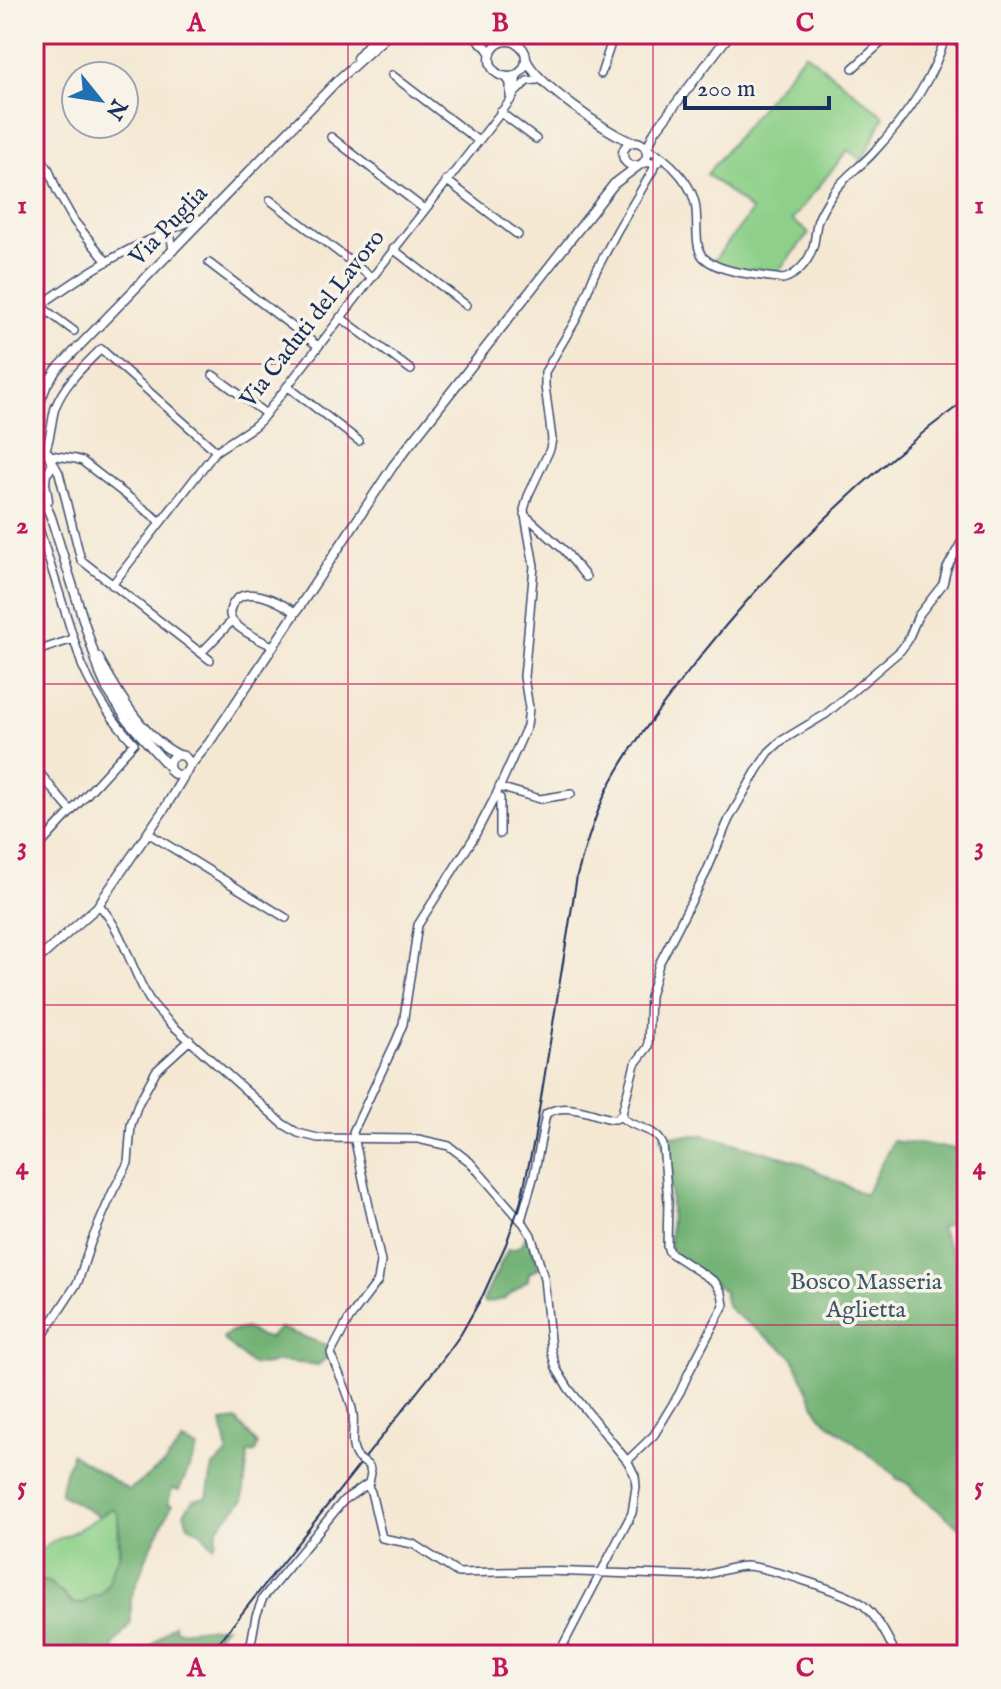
<svg xmlns="http://www.w3.org/2000/svg" width="1001" height="1689" font-family="'IM FELL English',serif">
  <rect width="100%" height="100%" fill="#f7f3e8"/>
  <filter id="ink" filterUnits="userSpaceOnUse"><feTurbulence type="fractalNoise" baseFrequency=".0125" numOctaves="2"/><feDisplacementMap in="SourceGraphic" scale="16" xChannelSelector="R" yChannelSelector="G"/><feConvolveMatrix kernelMatrix="1 2 1 2 8 2 1 2 1" color-interpolation-filters="sRGB"/></filter>
  <filter id="wash" filterUnits="userSpaceOnUse"><feTurbulence type="fractalNoise" baseFrequency=".006" numOctaves="4" result="noise"/><feDisplacementMap in="SourceGraphic" scale="32" xChannelSelector="R" yChannelSelector="G"/><feGaussianBlur stdDeviation="1.8" result="paint"/><feColorMatrix in="noise" values="0 0 0 0 0 0 0 0 0 0 0 0 0 0 0 0 0 1.4 0 .05"/><feComposite in="paint" operator="in"/></filter>
  <g filter="url(#wash)">
    <rect width="100%" height="100%" fill="#f4e8d3"/>
    <path fill="#8ed089" stroke="#548074" stroke-width="2" d="M805,53l79,63 -22,45 -14,-11 -56,70 17,13 -33,41 -12,-2 -5,-4 -14,3 -32,-9 39,-51 -45,-37z
      M113,1508l5,7 1,41 -7,13 -3,13 -6,10 -21,12 -6,1 -26,-22 -16,-4v-24l17,-13 25,-11z"/>
    <path fill="#72b275" stroke="#46706a" stroke-width="2" d="M705,1135l92,26 68,34 28,-54 74,9v65l-27,13 27,55v250l-52,-41 -6,-8 -13,-6 -1,-3 -75,-59 -28,-60 -59,-44 -6,-7 -3,-14 -55,-41c3,-38 4,-78 -8,-114z
      M527,1231l12,37 -10,5 -1,7 -24,19 -19,4 -2,-2 25,-52 4,1 10,-5z
      M246,1328l13,8 10,2 11,-10 51,19v7l-13,11 -39,-4 -15,4 -13,-1 -28,-25 7,-7z
      M236,1420l22,25 -3,7 -7,1 -5,47 -26,28 -1,14 -3,4 -12,-14 -13,-7 -4,-12 9,-13 14,-3 6,-31 15,-12 -6,-32z
      M182,1441l16,7 -19,42 -7,-2 -4,15 4,2 -23,46 -18,47v25l-16,21 -4,11h-77v-76l16,4 23,21h9l11,-8h5l5,-4 6,-10 3,-13 7,-13 1,-12 -2,-29 -5,-7 -14,8 -39,-22 6,-26 4,-7 1,-7 58,36 35,-26z
      M174,1624l1,5 4,2 46,-5 -24,29h-85l34,-8z"/>
  </g>
  <g filter="url(#ink)">
    <g fill="none" stroke-linecap="round" stroke-linejoin="round">
      <defs>
        <path id="minor" d="M498,34l2,9
          M505,34l9,8
          M951,34l16,18
          M853,68l38,-34
          M601,74l13,-40
          M392,75l85,65
          M505,76l5,7v13
          M516,92l11,-11 10,-1
          M500,112l36,27
          M331,137l93,72
          M34,147l15,23 8,21 17,30 33,41
          M646,150c12,2 17,8 26,16 10,10 20,23 23,37 4,15 -2,45 9,55 18,16 56,17 79,21 13,-3 25,-17 29,-29 4,-10 3,-21 6,-30 4,-10 10,-19 15,-27 11,-16 27,-26 39,-39 32,-34 62,-75 74,-120
          M643,163l16,-1
          M446,180l72,55
          M270,200l101,77
          M159,234l38,-15h7
          M393,249l73,56
          M209,263l109,83
          M34,310c40,-29 84,-59 131,-76l6,4 2,13
          M340,317l71,53
          M34,320l13,-9 27,20
          M213,375l53,39
          M287,386l72,55
          M45,451c6,-13 6,-29 10,-43 9,-24 29,-42 46,-59l115,102
          M50,455l26,4 6,2 79,61
          M52,460l7,13 22,87 129,100
          M34,513l48,152c13,30 30,55 52,78l-100,109
          M524,514l41,37 21,26
          M112,585l104,-134 37,-24 8,-7 252,-323 2,-7 2,-16
          M272,646c-11,-6 -37,-17 -41,-28 -2,-4 -1,-9 1,-13 13,-23 48,-3 63,7
          M34,652l39,-13
          M201,653l31,-32
          M34,766l25,31 12,14
          M499,787l41,12 31,-5
          M496,795l4,3v36
          M148,833l138,85
          M99,905c25,27 31,63 50,94 6,9 14,17 21,24l113,101 15,9 20,5 100,1 31,7 21,16 54,62 7,11 13,43 7,72 5,18 13,21 59,73 7,14 1,11 -4,26 -74,142
          M521,1220l13,-45 12,-61c19,-13 46,1 66,5h4l6,-5
          M34,1349l44,-67 13,-40 22,-51 15,-28 3,-38 7,-21 18,-33 34,-31
          M358,1458c-10,-12 -3,-29 -5,-44 -3,-22 -16,-41 -22,-61l18,-34 29,-38 3,-19 -28,-130 43,-91 7,-17 15,-99 55,-86 23,-44 31,-69 2,-18 -5,-31 1,-11 9,-100 -10,-56 4,-14 22,-47 2,-10 -7,-53v-14l32,-54 17,-43 23,-44 36,-61 5,-16
          M627,1461l27,-26 26,-43 9,-20 35,-67 -2,-12 -7,-11 -46,-30 -2,-6 1,-45 -5,-56c-8,-18 -28,-16 -41,-27l1,-9 12,-45 13,-17 2,-51 9,-32 47,-91 23,-54 28,-49 12,-18 12,-11 45,-27 74,-63 7,-9 11,-26 25,-32 4,-16 20,-36
          M367,1485l4,7 11,46 31,6 45,29 88,-2 150,5c17,-1 32,-9 49,-10 18,0 103,27 117,38 15,12 26,33 34,51
          M249,1655l7,-39 7,-18 81,-98 25,-17 2,-10 -2,-7"/>
        <path id="major" d="M473,34l14,14 4,6
          M490 59a18 18 0 1 1 36 0a18 18 0 1 1-36 0Z
          M357,58l20,-24
          M526,59c9,23 82,75 106,83
          M623 154a12 12 0 1 1 24 0a12 12 0 1 1-24 0Z
          M646,150l9,-19 75,-97
          M37,414l-1,28 7,9
          M34,417l13,-33 10,-15 283,-291 49,-44
          M34,452l6,-2 8,3 4,10c-2,10 -8,14 -18,11
          M46,474l-1,9 3,17
          M34,477l17,40 49,156 7,16 21,32 41,46
          M98,657c20,35 43,80 81,98
          M169 765a10 10 0 1 1 20 0a10 10 0 1 1-20 0Z
          M189,767l20,-24 184,-277 221,-282 24,-18
          M34,963l63,-56 68,-99 20,-34"/>
      </defs>
      <use href="#minor" stroke="#3c4b70" stroke-width="10"/>
      <use href="#major" stroke="#3c4b70" stroke-width="11"/>
      <use href="#minor" stroke="#fff" stroke-width="7"/>
      <use href="#major" stroke="#fff" stroke-width="8"/>
      <path stroke="#1b2f5e" stroke-width="2" d="M209,1655l231,-292 21,-29 22,-39 23,-51 14,-40 14,-63 43,-265c8,-29 17,-58 30,-86 20,-39 48,-75 75,-110 81,-106 177,-202 285,-281"/>
      <defs>
        <path id="minor-bridge" d="M358,1458l11,8"/>
      </defs>
      <use href="#minor-bridge" stroke="#3c4b70" stroke-width="10" stroke-linecap="butt"/>
      <use href="#minor-bridge" stroke="#fff" stroke-width="7"/>
    </g>
  </g>
  <path fill="none" stroke="#c2185b" stroke-width="2" stroke-opacity="0.55" d="M348,34v1621M653,34v1621M34,364h933M34,684h933M34,1005h933M34,1325h933"/>
  <g text-anchor="middle" dominant-baseline="central" stroke-width="7" stroke-linejoin="round" paint-order="stroke">
    <g font-size="24" fill="#1b2f5e" stroke="#f7f3e8">
      <text transform="translate(169 226) rotate(-46)">Via Puglia</text>
      <text transform="translate(313 319) rotate(-52)">Via Caduti del Lavoro</text>
    </g>
    <g font-size="24" fill="#385769" stroke="#f7f3e8">
      <text x="866" y="1282">Bosco Masseria<tspan x="866" dy="28">Aglietta</tspan></text>
    </g>
  </g>
  <rect width="1001" height="1689" fill="none" stroke="#f7f3e8" stroke-width="88"/>
  <g transform="translate(100 100) rotate(120)"><circle r="38" fill="#f7f3e8" stroke="#9fa5b1" stroke-width="2"/>
  <path d="M0-6L14 30L0 20L-14 30Z" fill="#1f6fb2"/>
  <text y="-12" font-size="22" font-weight="bold" text-anchor="middle" fill="#1b2f5e">N</text>
  </g>
  <path d="M685 96v12h144v-12" fill="none" stroke="#1b2f5e" stroke-width="4"/>
  <text x="697" y="96" font-size="24" fill="#1b2f5e" stroke="#f7f3e8" stroke-width="6" paint-order="stroke">200 m</text>
  <rect x="44" y="44" width="913" height="1601" fill="none" stroke="#c2185b" stroke-width="3"/>
  <g font-size="26" text-anchor="middle" font-weight="bold" fill="#c2185b">
    <text x="196" y="31">A</text>
    <text x="500" y="31">B</text>
    <text x="805" y="31">C</text>
    <text x="22" y="213">1</text>
    <text x="979" y="213">1</text>
    <text x="22" y="533">2</text>
    <text x="979" y="533">2</text>
    <text x="22" y="854">3</text>
    <text x="979" y="854">3</text>
    <text x="22" y="1174">4</text>
    <text x="979" y="1174">4</text>
    <text x="22" y="1494">5</text>
    <text x="979" y="1494">5</text>
    <text x="196" y="1676">A</text>
    <text x="500" y="1676">B</text>
    <text x="805" y="1676">C</text>
  </g>
</svg>
